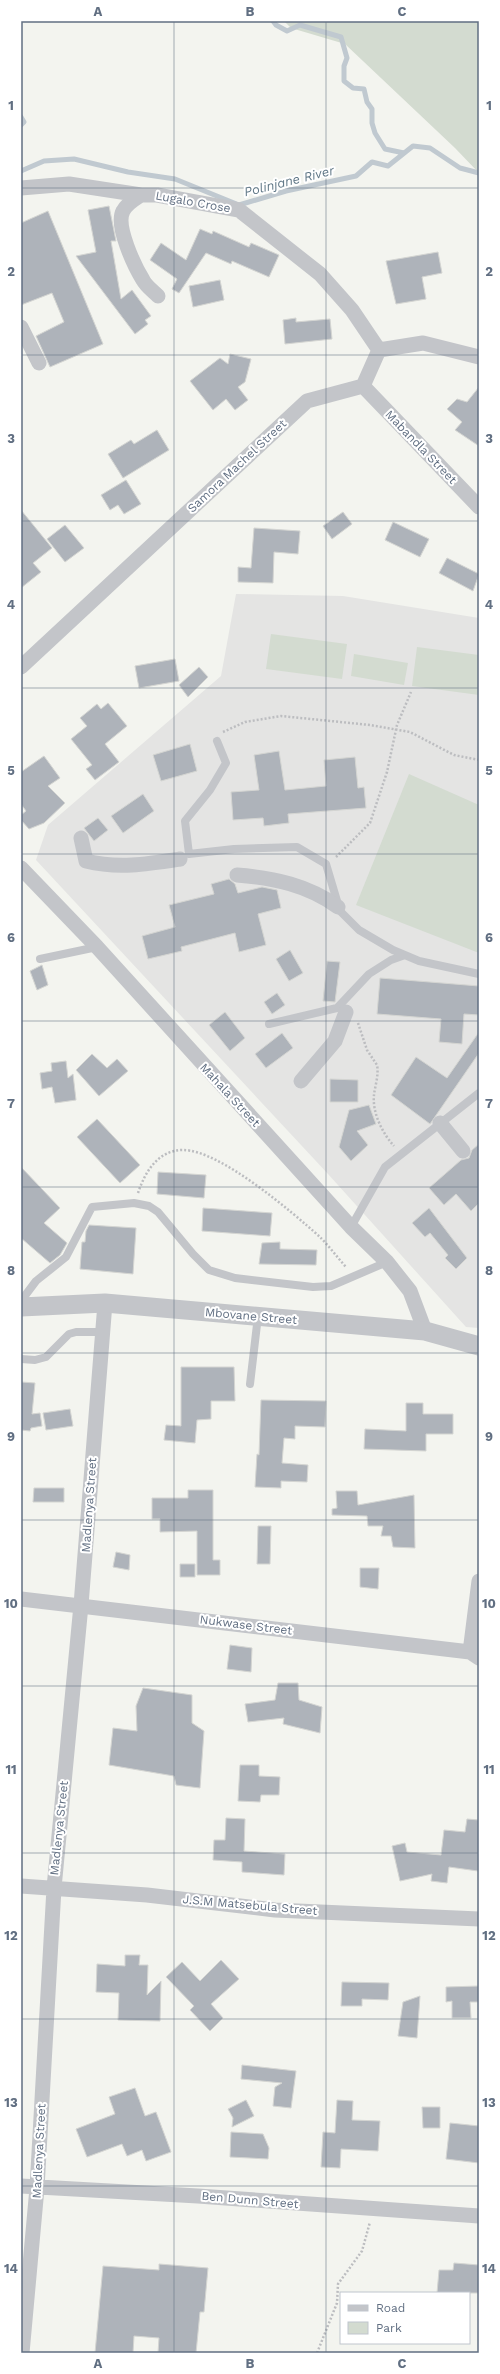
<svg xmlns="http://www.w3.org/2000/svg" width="500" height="2374" font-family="'Work Sans',sans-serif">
  <rect width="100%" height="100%" fill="#f3f4ef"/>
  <path fill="#e4e4e3" d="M236,594l107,2 136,22v710l-13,-1 -138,-153 -292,-314 12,-35 173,-149z"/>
  <path fill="#d3dbd0" d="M284,21h195v152l-24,-25 -110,-104 -54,-16z
    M271,634l76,10 -5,35 -76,-10z
    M417,647l62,8v40l-67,-9z
    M354,654l54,9 -4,22 -53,-9z
    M409,774l70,31v148l-123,-48z"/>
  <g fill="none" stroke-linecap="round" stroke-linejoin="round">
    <path stroke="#c0c9d0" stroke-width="5" d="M273,21l3,4 11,6 13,-6 41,12 6,21 -3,8v15l9,7 11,1 3,13 5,7v14l3,10 10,16 19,4
      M21,117l3,5 -3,3
      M21,171l23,-10 30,-2 54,13 47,7 64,26 47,-14 70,-15 16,-14 16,4 25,-20 17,2 30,20 19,5"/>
  </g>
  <path fill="#aeb3ba" stroke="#d4d5d2" d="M109,206l7,35h-5l10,58 11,-9 19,26 -6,4 3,4 -13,10 -59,-78 20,-4 -8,-42z
    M48,211l55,133 -53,23 -14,-31 28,-14 -12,-29 -31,12v-82z
    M200,229l12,5 1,-3 36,16 2,-4 28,12 -10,22 -37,-16 -1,3 -25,-11 -27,40 -7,-4 5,-10 -27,-19 11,-17 25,17z
    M438,252l4,21 -20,4 4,22 -30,5 -10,-43z
    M220,280l4,20 -31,7 -4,-21z
    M296,318v4l34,-3 2,20 -47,5 -2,-24z
    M230,354l21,5 -6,23 -7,5 10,13 -13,10 -9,-11 -13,11 -23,-29 30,-23 8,6z
    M479,387v59l-24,-16 7,-8 -15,-13 10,-10 10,3z
    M157,430l12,20 -46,28 -15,-24 23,-14 3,4z
    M126,480l15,24 -17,10 -6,-9 -8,5 -9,-15z
    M21,510l31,38 -19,15 8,9 -20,16z
    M343,512l9,12 -20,15 -9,-13z
    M393,522l36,17 -9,18 -35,-17z
    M65,525l19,23 -19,14 -18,-23z
    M254,528l46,3 -2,23 -24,-2 -1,31 -35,-1v-15l13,1z
    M447,558l32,16 -6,17 -34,-18z
    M175,659l4,22 -40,7 -4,-22z
    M199,667l9,10 -20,20 -9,-12z
    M108,703l19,23 -22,18 14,18 -24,18 -9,-11 6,-4 -21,-26 16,-13 -7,-8 17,-14 4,5z
    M190,744l7,27 -36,10 -8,-26z
    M279,751l6,39 41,-4 -2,-26 31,-3 3,31 6,-1 2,21 -78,6 1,9 -25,3 -1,-8 -30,2 -2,-28 28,-2 -5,-35z
    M44,756l16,22 -12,8 17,17 -21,20 -15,6 -8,-9v-5l5,-4 -5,-7v-32z
    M143,794l11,17 -31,22 -12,-17z
    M98,818l10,12 -14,11 -10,-13z
    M229,879l6,5 3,9 24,-6 15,3 4,18 -23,6 8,31 -27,7 -4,-19 -54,14 1,4 -34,8 -6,-23 33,-9 -6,-22 45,-11 -3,-10z
    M290,950l13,23 -14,8 -13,-22z
    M327,961l13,1 -5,40 -12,-1z
    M42,965l6,20 -11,5 -7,-19z
    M380,978l99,8v29l-15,-1 -2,30 -23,-2 2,-23 -64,-5z
    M277,993l8,12 -13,9 -8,-12z
    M225,1012l20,26 -15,13 -21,-26z
    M479,1032v21l-49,71 -39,-29 25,-38 31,21z
    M282,1033l11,15 -27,20 -11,-14z
    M92,1054l15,14 10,-9 11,12 -29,25 -23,-26z
    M66,1061l2,17 5,-4 3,26 -21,3 -3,-16 -10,2 -2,-16 12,-2 -1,-8z
    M330,1079l28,1v22h-28z
    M369,1105l7,19 -19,7 11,14 -17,16 -12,-14 10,-37z
    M97,1119l43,46 -20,18 -43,-46z
    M479,1144v59l-8,8 -15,-17 -12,11 -15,-17 32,-28 8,-2 3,-8z
    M21,1167l39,41 -16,15 23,20 -7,12 -10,8 -29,-25z
    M158,1172l48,3 -2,23 -47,-4z
    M203,1208l69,5 -2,23 -68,-5z
    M429,1208l38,50 -11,11 -11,-11 3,-3 -18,-22 -5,4 -13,-14z
    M89,1225l47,3 -3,46 -53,-5 2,-27h3l1,-11z
    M280,1242v7l37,1 -1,15 -57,-1 3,-21z
    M181,1367h53l1,34h-24v18l-14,1 -2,23 -31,-3 2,-15 15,1z
    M21,1382l14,1 -3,31 8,-1 2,13 -11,2 -1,3 -9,-1z
    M261,1400l65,1 -1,26 -30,-1v13l-11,-1 -2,25 26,2 -1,17 -26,-1v7l-26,-1 2,-33 2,1z
    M406,1403h17v11h30v20h-27v17l-62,-2 1,-20 41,2z
    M70,1409l3,17 -27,4 -3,-17z
    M34,1488h30v14h-31z
    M188,1490h25v70h7v15h-23v-44l-37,1v-13h-8v-21h36z
    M336,1491h21l1,14 56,-10 1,53 -22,-1 -2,-11h-10l2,-10h-15l-1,-10 -35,-1v-6l5,-1z
    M258,1526h13l-1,38h-13z
    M116,1552l14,3 -1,15 -16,-3z
    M180,1564h15v13h-15z
    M360,1568h19l-1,21 -18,-2z
    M230,1645l22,3 -1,24 -24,-3z
    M278,1683h20l1,17 23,7 -2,26 -37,-9 1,-6 -36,4 -3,-18 30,-4z
    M143,1688l49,7v28l12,8 -4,57 -24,-3 -2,-9 -65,-11 4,-37 24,3 -1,-25z
    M240,1765h19v11l21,1 -1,18h-18l-1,7 -22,-1z
    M226,1818l19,1 -1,32 41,3 -1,21 -42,-3v-10l-29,-2 1,-20h11z
    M467,1819l12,1 -1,51 -29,-4 -2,16 -16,-2 1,-7 -32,7 -8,-35 13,-3 2,9 34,3 3,-25 21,2z
    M125,1955h15l-1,10h9l-1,30 14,-14 -1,40 -42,-1 1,-27 -23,-1 1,-28 28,2z
    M221,1960l18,19 -28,25 12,14 -13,13 -20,-21 4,-4 -28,-29 16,-15 18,19z
    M342,1982l47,1 -1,17 -26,-1v7h-21z
    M479,1986v16h-9l1,16h-19v-17l-6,1v-15z
    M420,1996l-3,42 -19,-2 5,-34z
    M242,2065l54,6 -5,37 -18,-2 2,-19 7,-4 -41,-4z
    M135,2088l10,28 11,-4 15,40 -25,9 -4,-11 -15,6 -5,-12 -35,13 -11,-28 39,-15 -6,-17z
    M246,2100l8,16 -22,11 1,-9 -5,-9z
    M337,2100l16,1 -1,19 28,1 -2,30 -37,-2 -1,19 -19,-1 2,-35 12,1z
    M422,2107h18v21h-17z
    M450,2123l29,3v37l-33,-4z
    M231,2132l32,2 6,14 -1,11 -38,-2z
    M454,2263l25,2v28h-42l2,-23h14z
    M159,2264l49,4 -4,44h-4l-4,41h-38l1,-15 -25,-2 -1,17h-38l8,-87 56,4z"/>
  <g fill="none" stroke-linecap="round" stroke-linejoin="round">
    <path stroke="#bcbdc0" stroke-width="2.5" stroke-dasharray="2 2" stroke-linecap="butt" d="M223,732l22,-10 36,-6 89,9 40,7 44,23 25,5
      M336,857l34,-34 17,-51 10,-47 14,-33
      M358,1023l9,27 10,15c2,10 -2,21 -3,30 -2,18 9,39 20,51
      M138,1193c7,-21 20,-43 45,-43 37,0 109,62 137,87 9,9 17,20 26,30
      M317,2353l20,-50 1,-19 24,-33 8,-29"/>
    <path stroke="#c3c5c9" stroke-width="8" d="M217,741l9,22 -16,27 -25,31 4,33 45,-5 63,-2 29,17 14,47 19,19 34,20 26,11 60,13
      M40,959l57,-12
      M269,1024l68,-16 32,-34 22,-14 14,-5
      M351,1227l34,-60 94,-74
      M21,1301l15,-20 30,-24 26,-50 42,-4 15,3 9,6 35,42 16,16 26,8 78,9 18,-1 56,-24
      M21,1359l14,1 11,-3 23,-23 7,-2h26
      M250,1384l8,-68"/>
    <path stroke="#c3c5c9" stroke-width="15" d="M21,188l48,-4 72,11h16l82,15 81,64 32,36 27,40
      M141,195c-6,4 -14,8 -18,16 -8,15 12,56 20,69 3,6 10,11 15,16
      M21,327l18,36
      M363,386l116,121
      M21,667l286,-266 56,-15 16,-36 44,-7 56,14
      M81,838l5,23c32,8 62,3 94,-2
      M21,868l76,79 254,280 36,35 23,29 15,40
      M237,875c37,3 71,10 101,32
      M301,1081l34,-40 11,-29
      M440,1123l23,28
      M479,1581l-9,71 9,6
      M21,1599l449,53
      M21,1886l126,9 128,15 204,9
      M21,2186l177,10 281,20
      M22,2353l15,-165 17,-300 27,-283 24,-302"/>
    <path stroke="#c3c5c9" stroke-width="19" d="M21,1307l84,-4 320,28 54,15"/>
  </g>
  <path fill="none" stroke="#616f82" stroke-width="1" stroke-opacity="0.55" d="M174,21v2332M326,21v2332M21,188h458M21,355h458M21,521h458M21,688h458M21,854h458M21,1021h458M21,1187h458M21,1353h458M21,1520h458M21,1686h458M21,1853h458M21,2019h458M21,2186h458"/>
  <g text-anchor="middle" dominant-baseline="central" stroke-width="4" stroke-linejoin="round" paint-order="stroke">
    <g font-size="12" fill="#616f82" stroke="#fff">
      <text transform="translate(193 202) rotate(10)">Lugalo Crose</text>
      <text transform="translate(421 447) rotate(46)">Mabandla Street</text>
      <text transform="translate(237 466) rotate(-43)">Samora Machel Street</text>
      <text transform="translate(230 1095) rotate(47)">Mahala Street</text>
      <text transform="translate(251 1316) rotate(5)">Mbovane Street</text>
      <text transform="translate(89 1505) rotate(-86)">Madlenya Street</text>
      <text transform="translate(246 1625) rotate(7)">Nukwase Street</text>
      <text transform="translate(59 1828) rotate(-84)">Madlenya Street</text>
      <text transform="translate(250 1905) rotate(5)">J.S.M Matsebula Street</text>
      <text transform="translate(39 2151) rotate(-87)">Madlenya Street</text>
      <text transform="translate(250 2200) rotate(5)">Ben Dunn Street</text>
    </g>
    <g font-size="13" font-style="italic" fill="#617887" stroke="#fff">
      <text transform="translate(289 181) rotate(-14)">Polinjane River</text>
    </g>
  </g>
  <rect width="500" height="2374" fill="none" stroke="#ffffff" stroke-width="44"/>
  <rect x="340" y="2292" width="130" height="52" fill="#ffffff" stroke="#c0c5cd"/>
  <rect x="348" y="2305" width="20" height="6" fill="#c3c5c9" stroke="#c0c5cd"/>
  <text x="376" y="2312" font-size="12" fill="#616f82">Road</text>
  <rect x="348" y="2322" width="20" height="12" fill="#d3dbd0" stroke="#c0c5cd"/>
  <text x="376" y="2332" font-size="12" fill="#616f82">Park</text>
  <rect x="22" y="22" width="456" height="2330" fill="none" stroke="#616f82" stroke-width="1.5"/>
  <g font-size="13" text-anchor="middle" font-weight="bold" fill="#616f82">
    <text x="98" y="16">A</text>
    <text x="250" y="16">B</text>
    <text x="402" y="16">C</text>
    <text x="11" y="110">1</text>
    <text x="489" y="110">1</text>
    <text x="11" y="276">2</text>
    <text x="489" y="276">2</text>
    <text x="11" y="443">3</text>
    <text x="489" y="443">3</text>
    <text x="11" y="609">4</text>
    <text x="489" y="609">4</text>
    <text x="11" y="775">5</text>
    <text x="489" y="775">5</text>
    <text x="11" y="942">6</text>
    <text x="489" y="942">6</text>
    <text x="11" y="1108">7</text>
    <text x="489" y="1108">7</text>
    <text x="11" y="1275">8</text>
    <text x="489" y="1275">8</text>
    <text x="11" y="1441">9</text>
    <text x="489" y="1441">9</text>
    <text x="11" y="1608">10</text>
    <text x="489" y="1608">10</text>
    <text x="11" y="1774">11</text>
    <text x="489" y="1774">11</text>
    <text x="11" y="1940">12</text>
    <text x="489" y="1940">12</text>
    <text x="11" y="2107">13</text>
    <text x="489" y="2107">13</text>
    <text x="11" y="2273">14</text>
    <text x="489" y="2273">14</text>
    <text x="98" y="2368">A</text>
    <text x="250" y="2368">B</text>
    <text x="402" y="2368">C</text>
  </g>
</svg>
